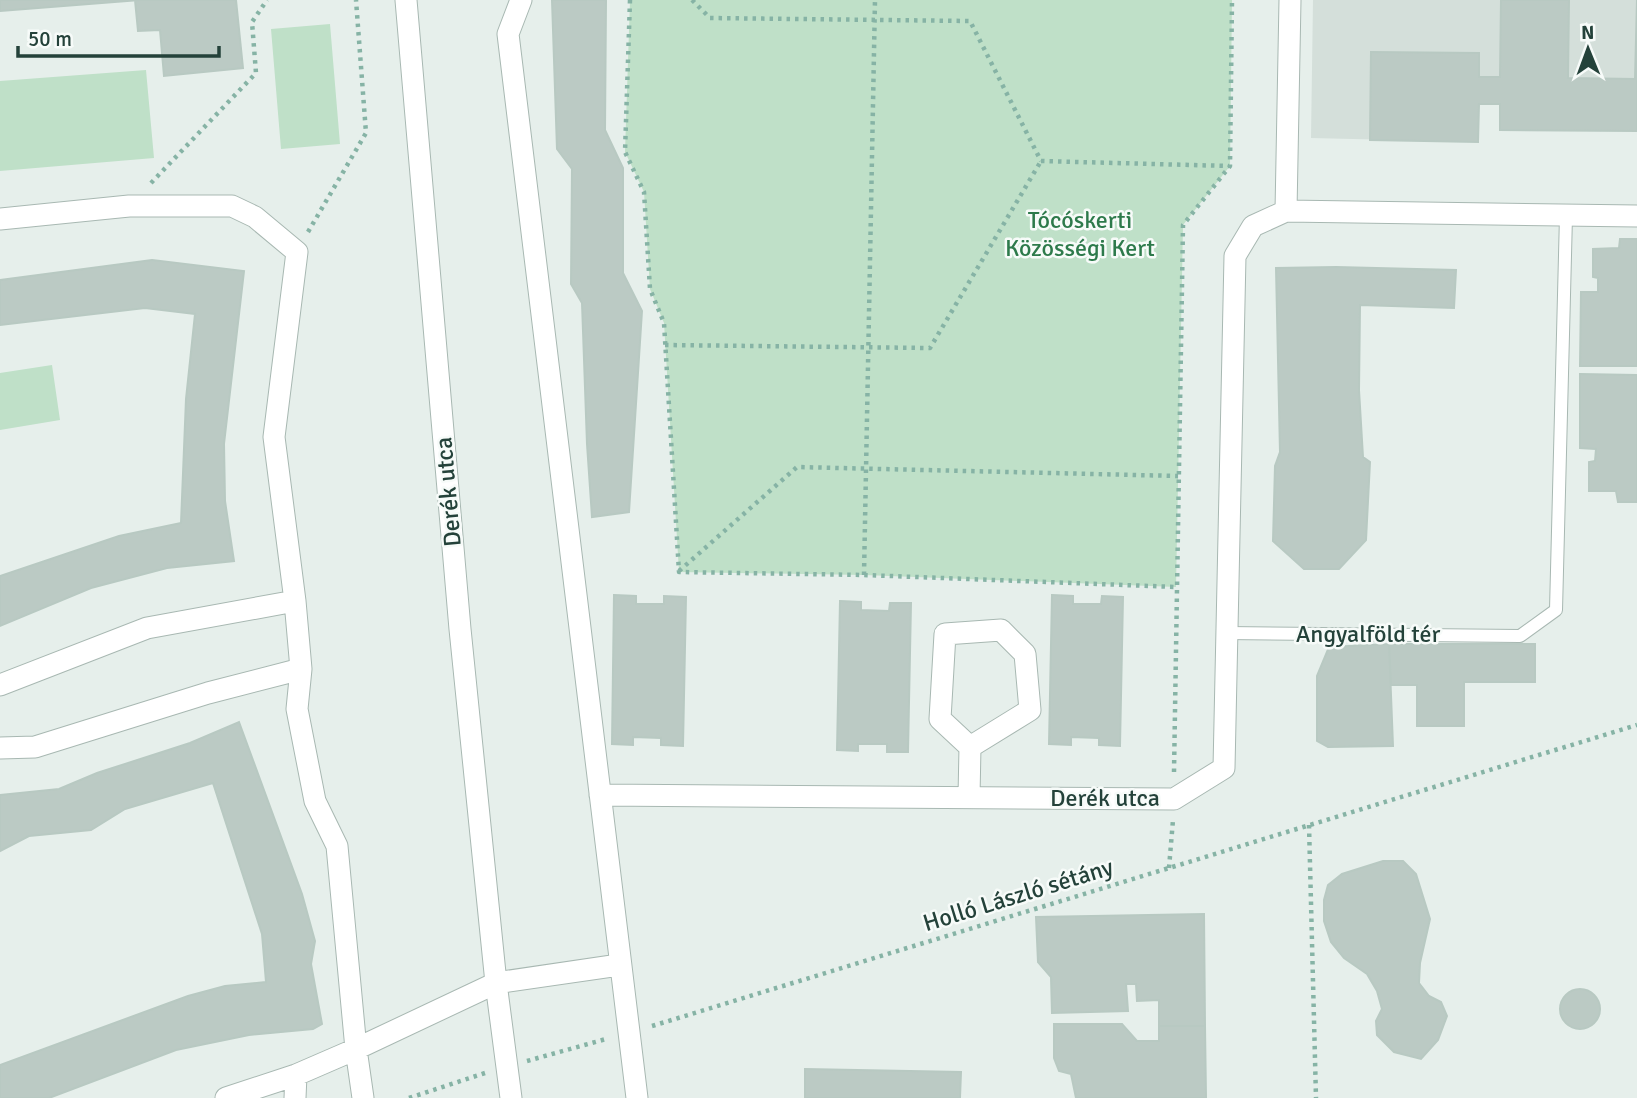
<svg xmlns="http://www.w3.org/2000/svg" width="1637" height="1098" font-family="Signika,sans-serif">
  <rect width="100%" height="100%" fill="#e6efeb"/>
  <path fill="#d4dfda" d="M1313,0h324v131l-137,-1v-26h-21l-1,38 -167,-4z"/>
  <path fill="#bfe0c8" d="M630,0h602l-2,166 -47,59 -7,362 -312,-12 -185,-3 -15,-249 -14,-34 -6,-97 -19,-40z
    M330,24l10,120 -59,5 -10,-120z
    M146,70l8,88 -154,13v-90z
    M52,365l8,55 -60,10v-57z"/>
  <path fill="#bbcac4" stroke="#b8c9c2" stroke-width="2" d="M0,0h140l-140,11z
    M135,0h101l7,68 -79,8 -4,-46 -22,1z
    M552,0h54l-1,130 18,38v105l19,38 -13,201 -37,5 -5,-73 -5,-141 -11,-19 1,-115 -15,-20z
    M1501,0h68l-1,78 67,1 2,-79v131l-137,-1v-26h-21l-1,38 -108,-2 1,-88 108,1v24h21z
    M1620,239h17v127h-57l1,-74h17v-14l-5,-1v-28l26,-1z
    M152,260l92,11 -20,173 1,57 9,60 -67,7 -76,20 -91,38v-50l119,-40 62,-13 5,-124 9,-85 -50,-6 -145,17v-45z
    M1336,267l120,3 -2,38 -94,-3 -1,85 4,67 7,5 -4,78 -27,29h-35l-31,-28 2,-75 5,-14 -4,-184z
    M1580,374l57,1v127h-19l-2,-11h-27v-29l6,-1 1,-12 -16,-1z
    M614,595l22,1v8h28v-8l22,1 -3,149 -22,-1v-7l-28,-1v8l-21,-1z
    M1052,595l21,1v8h28l1,-8 21,1 -3,149 -21,-1v-7l-28,-1v8l-22,-1z
    M840,601l21,1v8l28,1 1,-8h21l-3,149h-21v-8h-29v7l-21,-1z
    M1389,644l4,102 -65,1 -11,-6v-65l12,-29z
    M1389,644h146v38h-71v44h-47v-41h-26z
    M239,722l63,172 13,47 -4,23 11,60 -9,5 -64,6 -73,15 -127,48h-49v-33l188,-69 37,-10 41,-4 -4,-48 -49,-151 -88,26 -34,21 -62,6 -29,15v-56l59,-6 38,-16 93,-30z
    M1383,861h20l13,13 14,45 -10,44 -1,20 10,13 12,6 6,14 -9,24 -17,19 -27,-7 -17,-17 -1,-14 6,-12 -5,-18 -10,-17 -23,-16 -13,-16 -7,-21v-21l4,-15 14,-11z
    M1204,914l1,112h-46v-26l-22,1 -1,-17h-10l2,27 -76,2 -1,-36 -13,-15 -2,-45z
    M1560 1009a20 20 0 1 1 40 0a20 20 0 1 1-40 0Z
    M1054,1024h68l15,17h22v-15h46l1,72h-130l-5,-24 -12,-3 -5,-13z
    M805,1069l156,3 -1,26h-155z"/>
  <g fill="none" stroke-linecap="round" stroke-linejoin="round">
    <defs>
      <path id="lane" d="M1226,633l294,3 36,-26 10,-394"/>
      <path id="street" d="M406,0l54,629 36,354 15,115
        M521,0l-13,34 129,1064
        M1286,211l4,-211
        M0,219l129,-13h103l23,11 42,35 -23,185 21,164 6,68 -4,40 18,92 22,45 19,203 -60,26 -70,23
        M0,685l147,-57 148,-27
        M0,748l35,-1 173,-54 93,-24
        M600,795l574,4 50,-31 11,-512 18,-30 33,-15 351,5
        M969,797l1,-50 60,-37 -5,-56 -24,-24 -56,4 -5,85 30,28
        M295,1098l1,-23
        M363,1098l-7,-49 140,-66 123,-18"/>
    </defs>
    <use href="#lane" stroke="#a8b8b2" stroke-width="14"/>
    <use href="#street" stroke="#a8b8b2" stroke-width="23"/>
    <path stroke="#86b3a5" stroke-width="4.5" stroke-dasharray="3.5 5" stroke-linecap="butt" d="M630,0l-5,152 19,40 6,97 14,34 15,249 185,3 312,12
      M692,0l18,18 260,3 71,140
      M1041,161l188,5
      M151,183l105,-110 -4,-51 15,-22
      M308,232l58,-99 -10,-133
      M665,345l265,3 111,-187
      M679,571l118,-104 381,9
      M864,575l11,-575
      M1174,772l9,-547 47,-59 2,-166
      M1309,825l7,273
      M1169,868l4,-48
      M652,1026l985,-301
      M527,1061l79,-22
      M409,1098l76,-25"/>
    <use href="#lane" stroke="#fff" stroke-width="12"/>
    <use href="#street" stroke="#fff" stroke-width="21"/>
  </g>
  <g text-anchor="middle" dominant-baseline="central" stroke-width="5" stroke-linejoin="round" paint-order="stroke">
    <g font-size="24" fill="#2d7a4b" stroke="#f7fbf9">
      <text x="1080" y="220">Tócóskerti<tspan x="1080" dy="28">Közösségi Kert</tspan></text>
    </g>
    <g font-size="24" fill="#24423a" stroke="#f7fbf9">
      <text transform="translate(448 492) rotate(-95)">Derék utca</text>
      <text x="1368" y="634">Angyalföld tér</text>
      <text x="1105" y="798">Derék utca</text>
      <text transform="translate(1018 895) rotate(-17)">Holló László sétány</text>
    </g>
  </g>
  <g transform="translate(1588 49) rotate(359)" stroke="#f7fbf9" stroke-width="5" paint-order="stroke">
  <path d="M0-5L12 26L0 18L-12 26Z" fill="#24423a"/>
  <text y="-10" font-size="19" font-weight="bold" text-anchor="middle" fill="#24423a">N</text>
  </g>
  <path d="M18 46v10h201v-10" fill="none" stroke="#24423a" stroke-width="3.5"/>
  <text x="28" y="46" font-size="21" fill="#24423a" stroke="#f7fbf9" stroke-width="5" paint-order="stroke">50 m</text>
</svg>
